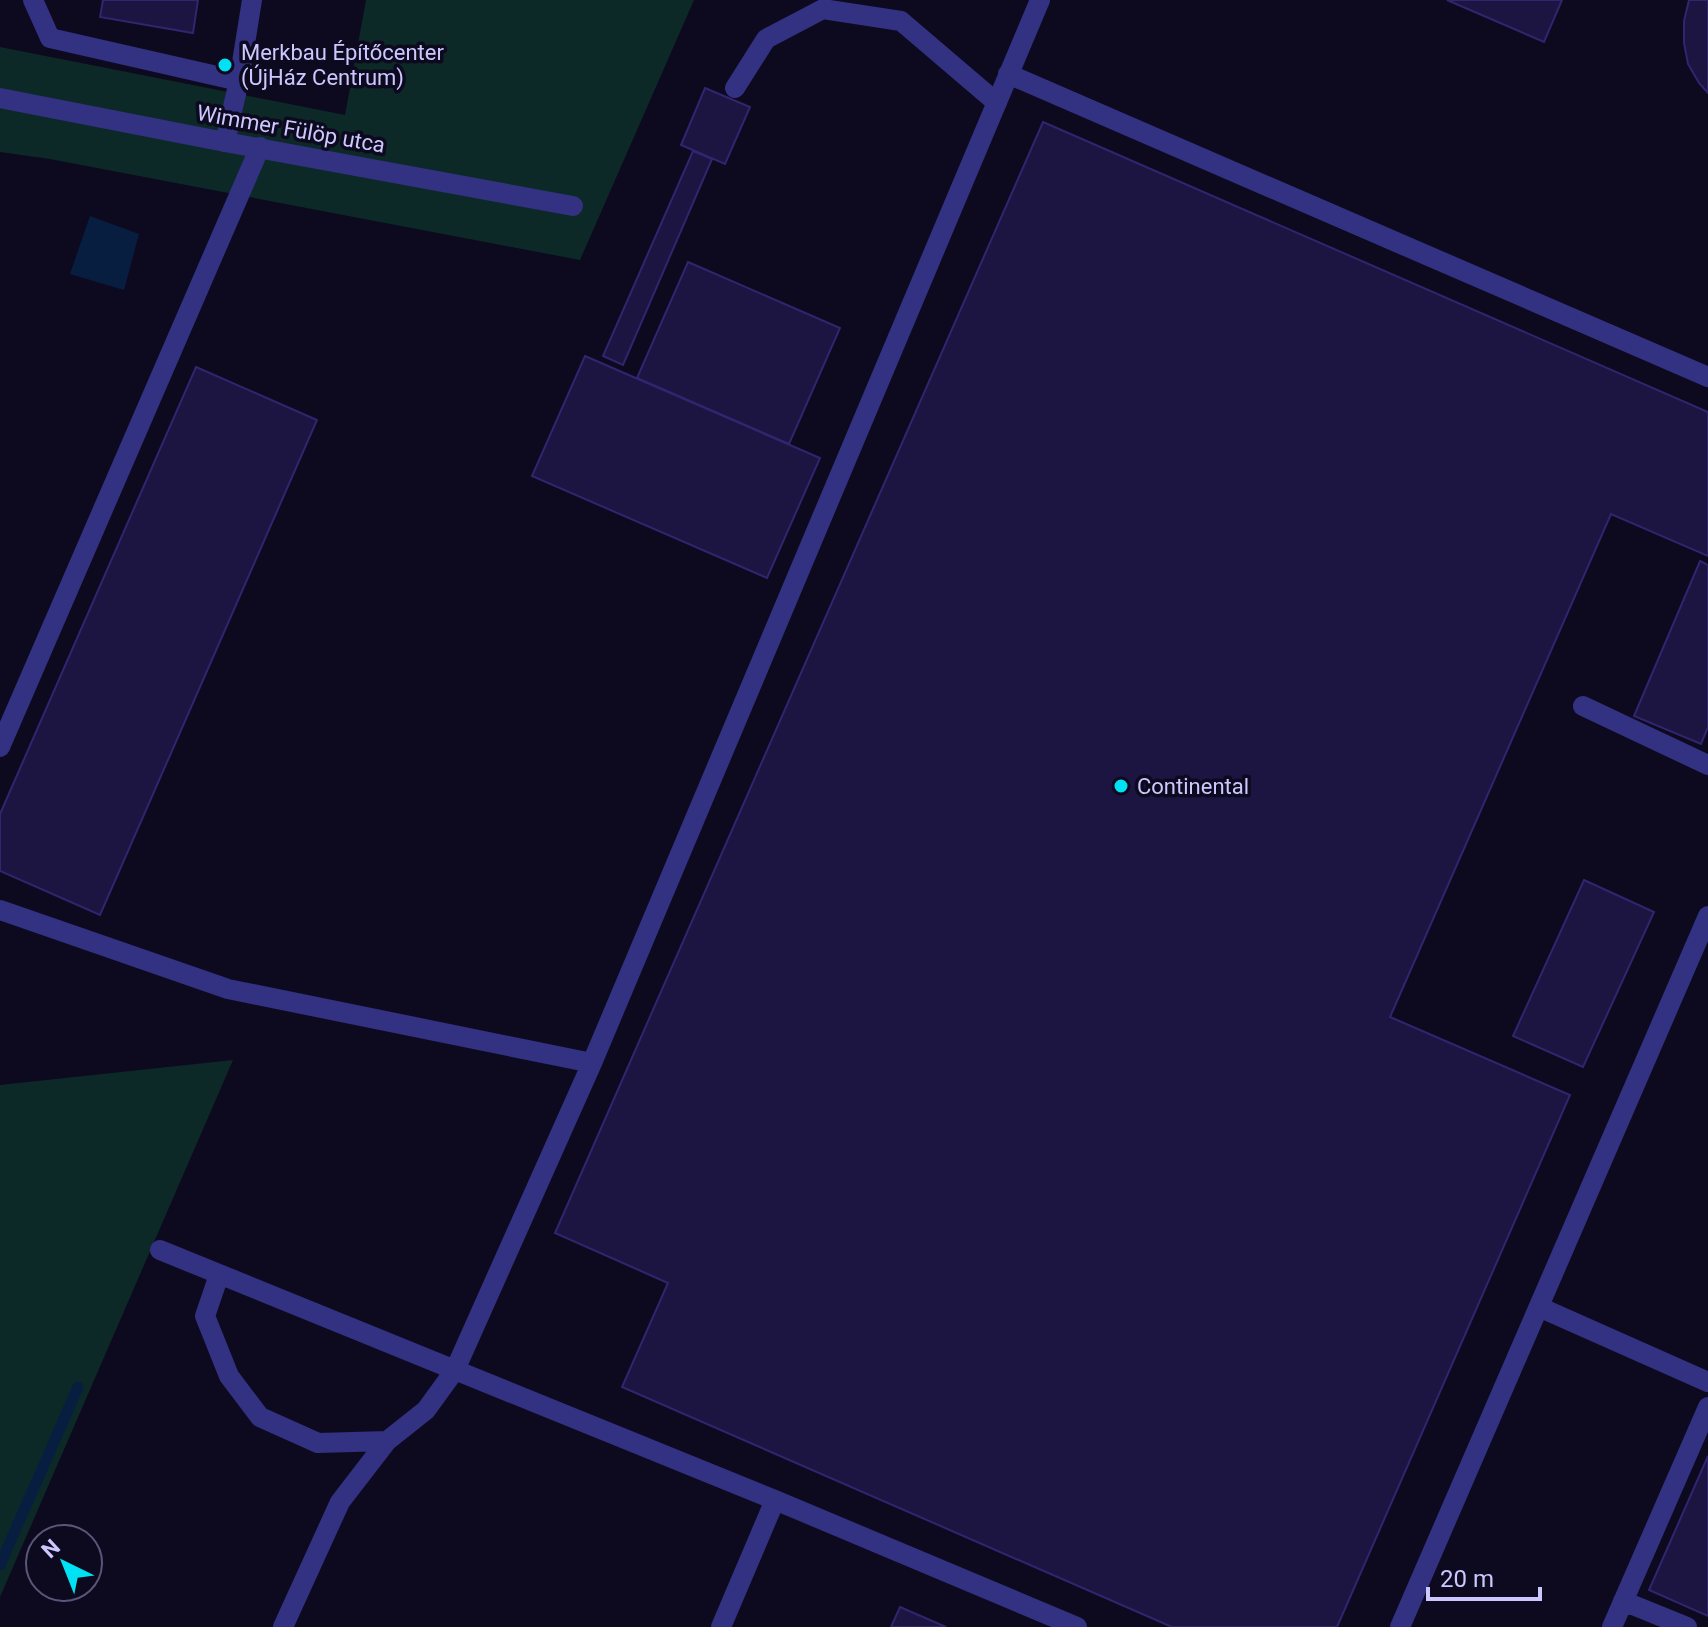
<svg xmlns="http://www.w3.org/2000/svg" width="1708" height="1627" font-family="Roboto,sans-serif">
  <rect width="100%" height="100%" fill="#0d0a1f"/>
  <path fill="#0d2927" d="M366,0h328l-114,260 -530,-101 -50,-7v-105l345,68z
    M233,1060l-233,537v-512z"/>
  <path fill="#071e41" d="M90,216l49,18 -15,56 -54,-16z"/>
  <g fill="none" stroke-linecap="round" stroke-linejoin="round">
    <path stroke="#071e41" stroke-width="11" d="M0,1565l78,-178"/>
  </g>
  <path fill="#1c1541" stroke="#31256f" stroke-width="2" d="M103,0h95l-5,33 -93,-16z
    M1447,0h115l-18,42z
    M1689,0h19v93l-9,-10 -11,-19 -4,-21v-22z
    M705,88l45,19 -25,57 -44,-19z
    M1043,122l665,290v144l-97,-42 -221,503 180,78 -233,532h-165l-550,-240 46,-104 -113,-50z
    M693,151l19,8 -89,206 -20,-9z
    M688,262l152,66 -51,116 -152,-66z
    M585,356l235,102 -53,120 -235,-102z
    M196,367l121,53 -217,495 -100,-44v-57z
    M1700,561l8,4v162l-7,17 -67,-28z
    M1584,880l70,32 -71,155 -70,-31z
    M1708,1456v160l-59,-26z
    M900,1607l46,20h-55z"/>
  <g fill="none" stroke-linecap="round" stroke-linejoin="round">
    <path stroke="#323182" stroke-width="20" d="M33,0l17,38 189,43 13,-81
      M1040,0l-448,1063 -137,307 320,130 302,127
      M1008,74l700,303
      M735,88l31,-49 57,-30 78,12 96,82
      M225,142l14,-61
      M1583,706l125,59
      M0,747l260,-600
      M0,910l228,79 364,74
      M160,1250l295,120 -29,40 -39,31 -47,61 -57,125
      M219,1275l-14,41 24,60 31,41 58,26 69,-2
      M1539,1307l169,75
      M1623,1601l64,26
      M721,1627l54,-127
      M1400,1627l308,-711
      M1612,1627l96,-220"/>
    <path stroke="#323182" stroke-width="20" d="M0,98l225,44 348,64"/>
  </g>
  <g fill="#00e2f3" stroke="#0d0a1f" stroke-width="3">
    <circle cx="225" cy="65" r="8"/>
    <circle cx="1121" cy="786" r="8"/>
  </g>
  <g text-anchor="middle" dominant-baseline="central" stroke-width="7" stroke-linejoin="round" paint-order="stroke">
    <g font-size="22" fill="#ccc8ff" stroke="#0d0a1f" text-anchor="start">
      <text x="241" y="52">Merkbau Építőcenter<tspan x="241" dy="25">(ÚjHáz Centrum)</tspan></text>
      <text x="1137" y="786">Continental</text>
    </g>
    <g font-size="22" fill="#ccc8ff" stroke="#0d0a1f">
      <text transform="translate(291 129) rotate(10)">Wimmer Fülöp utca</text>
    </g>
  </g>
  <g transform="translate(64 1563) rotate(317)"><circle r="38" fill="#0d0a1f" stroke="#595679" stroke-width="2"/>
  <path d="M0-6L14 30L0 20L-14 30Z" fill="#00e2f3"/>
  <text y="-12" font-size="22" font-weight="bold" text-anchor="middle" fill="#ccc8ff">N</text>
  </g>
  <path d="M1428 1587v12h112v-12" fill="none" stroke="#ccc8ff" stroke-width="4"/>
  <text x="1440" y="1587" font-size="24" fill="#ccc8ff" stroke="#0d0a1f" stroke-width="6" paint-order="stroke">20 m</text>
</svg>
